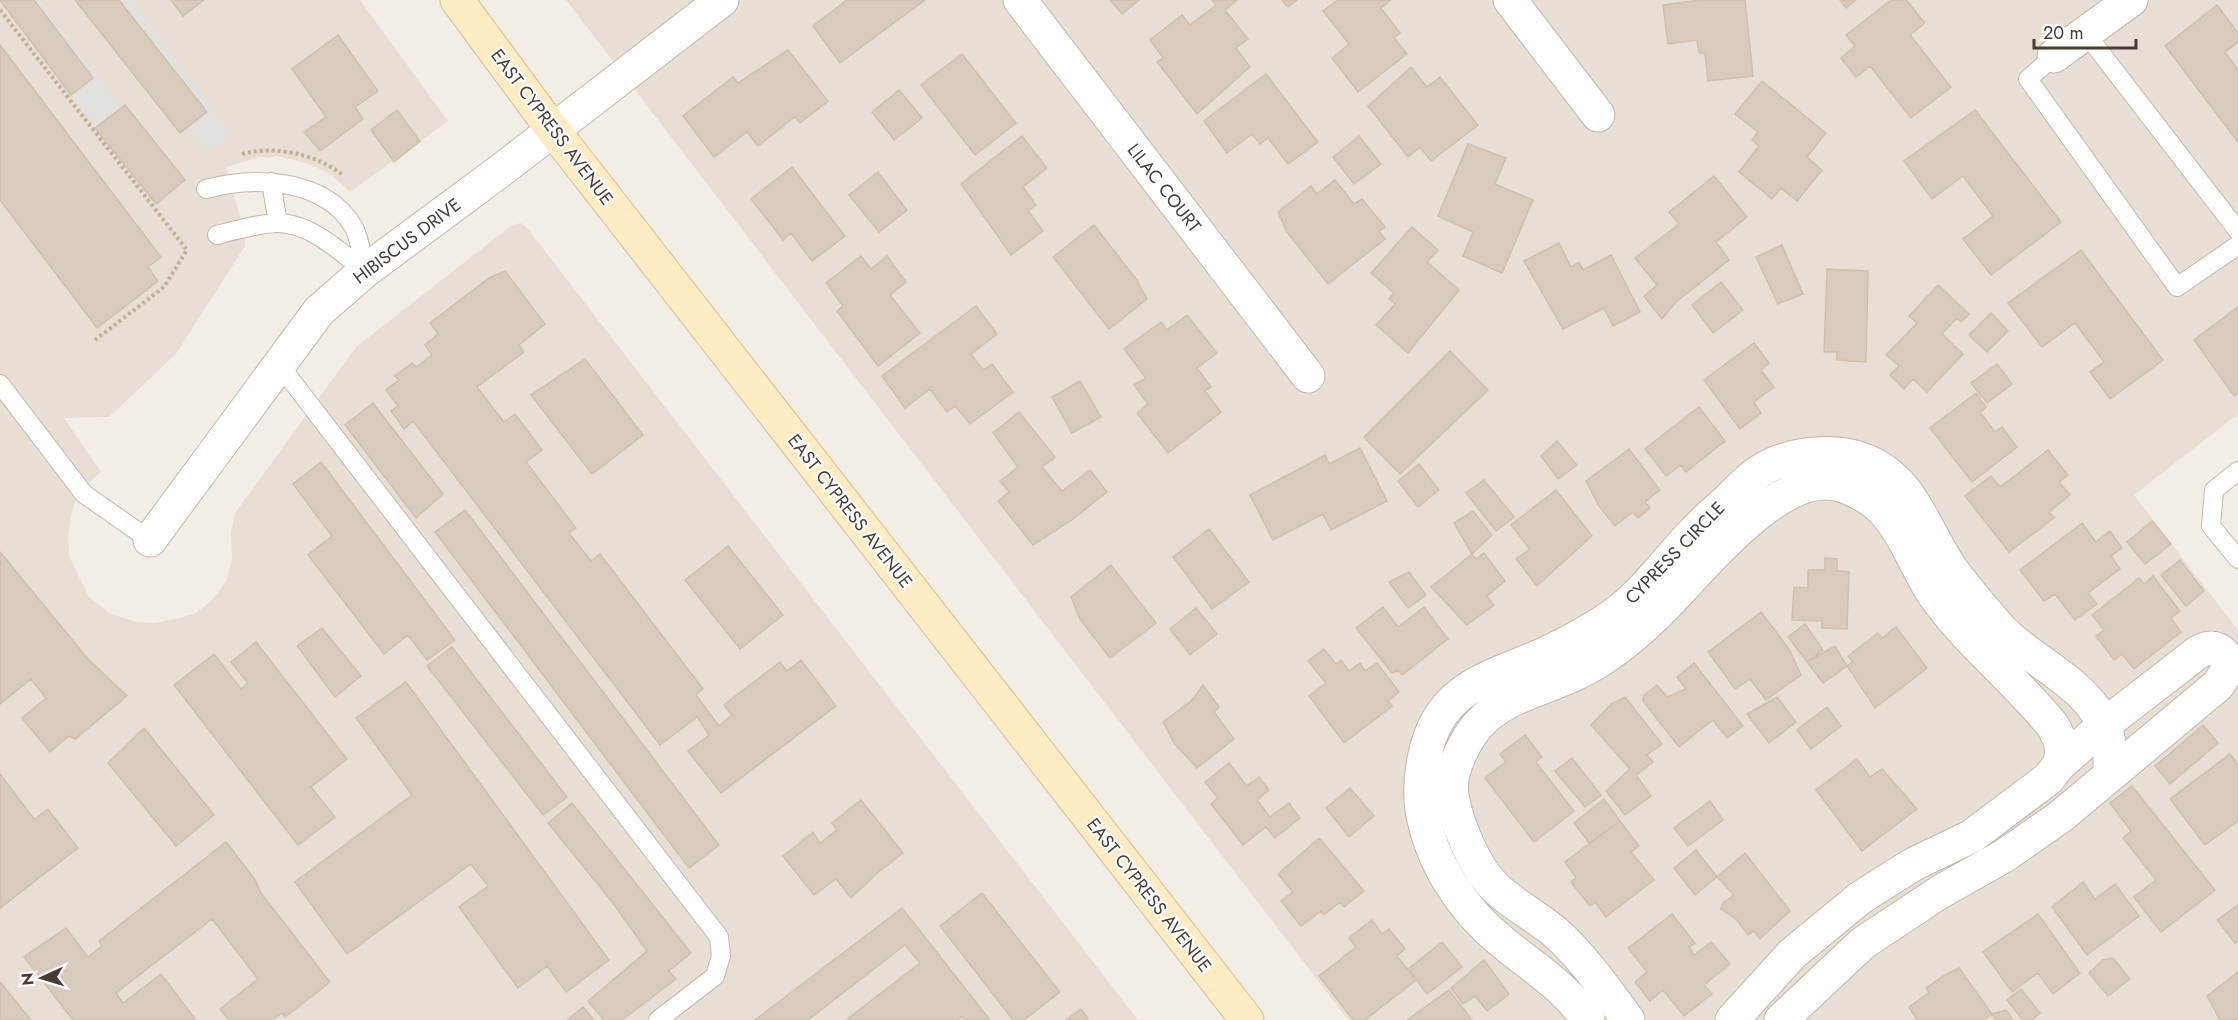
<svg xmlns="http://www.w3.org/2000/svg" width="2238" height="1020" font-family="Jost,sans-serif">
  <rect width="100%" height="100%" fill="#f3eee5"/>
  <path fill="#e7dfd3" d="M0,0h360l88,121 -98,71 -18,-17 -23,-11 -27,-7h-23l-33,10 17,61 2,18 -69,108 -67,63 -45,1 37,54 -22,19 -8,24 -3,22 1,19 20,41 20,16 28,9 18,1 25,-5 16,-5 16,-13 14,-19 6,-22 -1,-26 4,-20 121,-166 156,-122 9,-2 7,6 610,791h-1138z
    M566,0h1672v414l-104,81 104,135v390h-890z"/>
  <path fill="#e3e1dd" d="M1,0h38l137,179 -23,19z
    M94,0h39l99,134 -26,19z"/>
  <path fill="#d7cbbe" stroke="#cfc0ae" stroke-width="1.5" d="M0,0h34l59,78 -22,17z
    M75,0h44l88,112 -27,21z
    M171,0h33l-21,16z
    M847,0h78l-85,63 -27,-37z
    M1110,0h29l-17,14z
    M1212,0h25l-12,10 23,29 -12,9 14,19 -53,47 -40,-52 6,-4 -13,-18 32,-25 8,10 26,-20z
    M1282,0h15l-9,7z
    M1338,0h53l-10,8 19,25 -6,5 13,16 -49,38 -26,-34 17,-14 -26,-33z
    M1700,0h45l8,76 -45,5 -3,-28h-6l-2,-13 -29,4 -5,-39z
    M1840,0h16l-10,8z
    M1891,0h15l19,23 -15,12 41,52 -40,31 -41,-52 -14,11 -15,-19 14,-12 -9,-11z
    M2217,5l21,28v9l-13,10 13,18v72l-73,-96z
    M338,35l40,56 -23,16 8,12 -43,32 -16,-19 22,-15 -34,-48z
    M0,45l161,212 -13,10 10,14 -61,47 -97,-128z
    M788,50l40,51 -28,22 -5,-6 -37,29 -11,-14 -33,25 -31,-41 50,-39 5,6z
    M962,54l54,69 -41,32 -54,-70z
    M1411,67l16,20 13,-10 38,48 -47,36 -11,-14 -12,10 -40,-51z
    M1266,74l52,68 -30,22 -20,-26 -8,6 -8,-10 -25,19 -23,-32z
    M1762,81l64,52 -19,24 15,13 -25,31 -16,-13 -9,11 -33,-27 20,-26 -7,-6 6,-8 -23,-18z
    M899,90l23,28 -28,22 -22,-28z
    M125,105l60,75 -29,24 -61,-76z
    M397,110l23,31 -26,21 -23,-32z
    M1975,110l86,112 -70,53 -28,-36 30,-23 -30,-40 -31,23 -28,-38z
    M1022,136l25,32 -24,19 13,18 -8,6 15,20 -32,24 -50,-71z
    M1359,136l22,28 -27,20 -21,-27z
    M1468,144l38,14 -11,26 38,16 -31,73 -39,-17 10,-24 -35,-16z
    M792,167l53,69 -33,25 -21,-28 -8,7 -32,-41z
    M878,172l29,38 -28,22 -30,-37z
    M1714,176l33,41 -31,25 13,18 -53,42 -14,17 -18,-23 13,-11 -22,-27 44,-34 -10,-12z
    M1335,180l19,24 8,-5 23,28 -6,4 6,8 -57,45 -41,-52 -9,-20 33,-26 6,8z
    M1094,225l42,54 11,20 -38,30 -56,-72z
    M1412,227l26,23 -11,12 32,28 -51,63 -32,-28 19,-21 -6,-5 5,-6 -23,-20z
    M1559,243l12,24 8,-5 4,8 28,-15 29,57 -27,14 -9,-18 -41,21 -39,-68z
    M1782,245l21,49 -25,10 -22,-47z
    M2081,250l82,110 -53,39 -20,-27 14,-10 -29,-39 -33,24 -34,-44z
    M861,256l10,13 16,-13 19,26 -16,13 30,38 -42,33 -41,-55 6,-5 -17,-23z
    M1827,269l41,2 -2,91 -29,-2v-8h-13z
    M505,271l40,53 -26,21 5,7 -47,35 27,35 11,-8 27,36 -16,12 50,66 -7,5 22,28 9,-7 103,135 -7,6 23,31 13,-11 -8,-10 56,-43 7,9 14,-11 35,46 -115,87 -33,-42 21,-16 -12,-18 -37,28 -247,-324 -9,8 -13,-18 7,-5 -12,-16 13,-10 -4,-4 17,-13 4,4 16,-12 -7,-10 13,-11 -8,-11 59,-45z
    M1721,282l22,28 -30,23 -21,-28z
    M1938,285l31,29 -8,8 -4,-4 -15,16 21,20 -36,38 -14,-13 -9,10 -14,-14 9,-9 -13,-11 31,-32 -8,-7z
    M976,306l21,28 -26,20 12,16 9,-6 21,28 -43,32 -15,-18 -8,6 -17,-23 -25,19 -23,-32z
    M2238,307v86l-4,3 -40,-56z
    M1991,313l17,18 -21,21 -18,-17z
    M1187,315l30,38 -20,15 14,19 -6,4 16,21 -53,41 -31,-40 11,-9 -14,-19 12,-7 -22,-29 37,-27 6,8z
    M1754,343l15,20 -8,7 13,17 -20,15 7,11 -21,16 -36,-49z
    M1450,351l38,39 -88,84 -36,-37z
    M585,359l58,76 -51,39 -61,-79z
    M1997,364l15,20 -25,19 -16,-20z
    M1080,381l21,36 -29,16 -20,-36z
    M1976,393l10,14 -6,5 15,20 7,-5 15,20 -45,35 -42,-54z
    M373,403l70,91 -27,24 -71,-93z
    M1699,407l26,34 -39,31 -5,-7 -15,11 -21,-27z
    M1019,412l36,45 -13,10 20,24 28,-21 17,22 -35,28 -39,25 -35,-44 11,-9 -9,-11 18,-14 -25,-34z
    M1557,441l20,24 -19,14 -17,-23z
    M1360,448l27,53 -56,29 -8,-16 -50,26 -23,-45 75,-40 4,9z
    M1629,449l31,41 -15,12 5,6 -12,10 -5,-6 -18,14 -16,-20 -13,-25z
    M2048,450l20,25 -9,7 11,13 -21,17 5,6 -45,34 -44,-56 26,-20 9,11z
    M321,462l134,178 -28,20 -19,-25 -24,19 -76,-99 24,-19 -39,-52z
    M1419,464l20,26 -21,17 -20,-26z
    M1484,480l30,37 -18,14 -30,-38z
    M1556,490l36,46 -55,50 -21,-27 14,-10 -19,-24z
    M465,510l254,335 -30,23 -254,-336z
    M1473,511l19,24 -20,19 -18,-31z
    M2152,521l19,23 -26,20 -18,-22z
    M2082,523l14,19 14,-11 12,17 -11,8 9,13 -32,24 9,11 -22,16 -20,-26 -11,7 -24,-31z
    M1209,529l40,53 -37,27 -39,-52z
    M728,546l55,69 -43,34 -55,-69z
    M0,552l88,107 39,37 -52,43 -6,-3 -19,16 -28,-34 24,-20 -15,-19 -31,25z
    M1484,553l21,28 -18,15 7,9 -27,20 -36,-38 41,-33 4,5z
    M1825,558l12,1v12l12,1 -2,57 -25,-1v-7l-30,-1 2,-33 14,1v-18h17z
    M2180,560l24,31 -18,15 -25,-31z
    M1111,565l45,58 -46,35 -30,-39 -9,-22z
    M1409,572l17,23 -18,13 -19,-26z
    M2153,576l27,35 -9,7 10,14 -47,37 -12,-15 -8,6 -18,-24 8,-6 -12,-15 47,-37 5,6z
    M1383,607l15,20 26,-20 24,32 -46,36 -4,-5 -6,3 -36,-45z
    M1196,608l21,26 -27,21 -20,-26z
    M1761,612l28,37 12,26 -35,25 -16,-21 -15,10 -27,-37z
    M1805,624l18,26 -16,12 -19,-25z
    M1896,627l31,41 -52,40 -28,-42 6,-4 -5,-6 30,-23 4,5z
    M322,628l39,48 -26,21 -38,-51z
    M256,642l91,117 -36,28 24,30 -37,28 -124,-160 40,-31 27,35 7,-6 -17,-21z
    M1835,646l12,20 -24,17 -16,-21z
    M452,647l115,150 -24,18 -116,-149z
    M1324,649l12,15 5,-4 8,11 11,-8 5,8 12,-8 22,29 -11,9 4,5 -48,37 -35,-47 17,-13 -18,-22z
    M1694,663l49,63 -16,12 -14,-18 -34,27 -36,-46v-5l14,-11 10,12 19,-8 -9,-12z
    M406,682l203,278 -43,32 -19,-26 -29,22 -59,-81 29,-21 -17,-22 -124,90 -52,-72 117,-87 -56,-77z
    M1203,685l16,22 -5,5 20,27 -37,29 -23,-25 -11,-21 28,-21z
    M1625,697l37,47 -15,11 6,7 -17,13 15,21 -26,19 -19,-24 24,-22 -39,-44 20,-21z
    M1777,697l19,25 -27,21 -22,-29z
    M1827,707l14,19 -30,23 -14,-19z
    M2203,725l15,18 -48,41 -15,-18z
    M144,728l70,87 -38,31 -68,-83z
    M1525,735l17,22 -6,5 38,49 -40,31 -49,-64 21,-16 -6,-8z
    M2230,754l8,11v56l-33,24 -35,-46z
    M1572,758l29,37 -16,12 -30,-36z
    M1857,759l13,18 12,-8 35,40 -55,42 -46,-61z
    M1229,763l18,23 12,-9 10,13 -12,10 13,17 19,-14 11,15 -25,20 -9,-11 -23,18 -32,-41 7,-6 -13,-16z
    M0,774l34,45 14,-10 30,39 -78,60z
    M2132,786l83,104 -54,42 -27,-35 22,-17 -33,-42 8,-7 -21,-28z
    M1350,788l24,28 -25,21 -23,-29z
    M1604,799l16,22 -31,22 -15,-20z
    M861,800l42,53 -28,22 -24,23 -15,-19 -22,16 -31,-39 30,-24 7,11 17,-13 -5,-7z
    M1710,801l13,19 -35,26 -14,-18z
    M572,803l119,150 -22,18 7,8 -54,41h-18l-16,-19 59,-50 -34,-48 -65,-80z
    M1620,821l19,25 -8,6 23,28 -48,37 -11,-15 -5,4 -19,-24 5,-4 -11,-16z
    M1319,838l45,53 -20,16 -4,-5 -16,13 -3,-4 -20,15 -20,-25 12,-9 -15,-18z
    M226,842l28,36 7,15 69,89 -45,35 -3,-4 -10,7h-43l-9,-11 38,-30 -46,-60 -96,74 7,10 38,-29 35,46h-123l-49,-63 42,-29 22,29 14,-11 -3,-5z
    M1696,850l21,27 -22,18 -21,-27z
    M1745,853l45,58 -30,28 -6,-8 -6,4 -11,-15 -16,-11 2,-6 11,-8 -17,-18z
    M2083,882l12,17 20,-15 24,32 -52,39 -35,-48z
    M982,893l78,99 -36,28h-11l-73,-94z
    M2238,905v36l-3,2 -18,-23z
    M902,908l88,112h-25l-3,-4 -5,4h-111l74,-57 -15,-18 -97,75h-53z
    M1672,914l23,29 -6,4 5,8 17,-13 19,22 -26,21 8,9 -28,22 -21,-26 -13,11 -15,-19 12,-10 -19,-24z
    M2038,914l42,59 -27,21 -15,-21 -26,19 -29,-40z
    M1372,920l10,14 7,-5 16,20 -8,7 19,24 -51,40h-12l-34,-44 37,-29 -7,-9z
    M1442,942l20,25 -35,27 -19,-25z
    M2113,958l17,21 -22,17 -19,-23 14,-13z
    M1484,960l25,34 -22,17 -12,-15 -12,8 -12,-16z
    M1959,968l33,46 -8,6h-67l-8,-13 20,-14 -3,-5 19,-13z
    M2238,972v48h-18l-13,-24z
    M0,982l31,38h-31z
    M2021,989l19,24 -8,7h-9l-16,-20z
    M1449,990l23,30h-65z
    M583,1007l11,13h-27z
    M1081,1009l8,11h-23z
    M2006,1010l7,10h-17l-4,-6z"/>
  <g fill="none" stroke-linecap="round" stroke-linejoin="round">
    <defs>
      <path id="lane" d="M2087,35l151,196
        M2054,56l-26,23 149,208 61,-42
        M271,182l7,41
        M206,189c48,-13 118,-11 147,37 7,11 9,32 12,45
        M217,235c19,-5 40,-11 59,-12 33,-1 65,29 89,48
        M278,363l441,574 2,19 -6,20 -57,44
        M0,384l84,110 66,46
        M2238,471l-24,19 -3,36 27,33"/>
      <path id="street" d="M1020,0l288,376
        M1510,0l88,115
        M2054,56l77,-56
        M150,540l169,-229 46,-40 135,-100 222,-171
        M1588,1020c-22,-33 -57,-54 -87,-79 -40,-33 -70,-79 -79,-131 -4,-29 2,-70 19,-95 23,-34 63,-43 99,-59 26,-12 56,-28 79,-45 28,-22 48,-51 72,-76 12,-13 25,-24 38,-36 12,-12 24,-25 40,-33 22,-11 52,-15 77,-11 61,11 73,63 102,109 15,22 32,41 49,61 33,38 94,57 110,109 4,12 3,26 3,39
        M1628,1020c-22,-30 -45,-63 -73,-88 -19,-16 -42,-27 -60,-45 -20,-19 -39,-64 -43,-92 -4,-24 15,-61 33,-77 25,-23 62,-30 92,-45 28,-13 56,-36 78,-57 40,-37 119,-144 180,-132 12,2 31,11 41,20 27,22 39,63 58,91 35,49 82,85 119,131l7,14 2,13 -3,12 -11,14 -76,57 -60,29 -52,33 -68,56 -60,66
        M1781,1020l82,-77 77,-51 64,-36 56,-39 158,-132 11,-17c-3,-19 -16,-25 -32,-15l-93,72 -45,40"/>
      <path id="secondary" d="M457,0l96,130 694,890"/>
    </defs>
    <use href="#lane" stroke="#c1b7ab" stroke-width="20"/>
    <use href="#street" stroke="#c1b7ab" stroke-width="35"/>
    <use href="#secondary" stroke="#d3be94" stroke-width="35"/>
    <path stroke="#c0af99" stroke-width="4" stroke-dasharray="3 3" stroke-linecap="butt" d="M0,10l187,240 -23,37 -69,53
      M242,154c32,-9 74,0 101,21"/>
    <use href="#lane" stroke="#fff" stroke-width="18"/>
    <use href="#street" stroke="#fff" stroke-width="33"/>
    <use href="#secondary" stroke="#ffecc3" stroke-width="33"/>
  </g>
  <g text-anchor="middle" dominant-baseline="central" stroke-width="4.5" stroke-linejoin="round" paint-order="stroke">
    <g font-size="18" fill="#453d35" stroke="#fff">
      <text transform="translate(552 127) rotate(53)">EAST CYPRESS AVENUE</text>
      <text transform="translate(1164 188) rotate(52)">LILAC COURT</text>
      <text transform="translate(407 241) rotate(-37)">HIBISCUS DRIVE</text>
      <text transform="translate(850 511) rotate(52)">EAST CYPRESS AVENUE</text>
      <text transform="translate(1675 553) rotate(-46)">CYPRESS CIRCLE</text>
      <text transform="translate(1149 895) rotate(52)">EAST CYPRESS AVENUE</text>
    </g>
  </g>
  <g transform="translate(42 978) rotate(266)" stroke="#ffffff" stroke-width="4.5" paint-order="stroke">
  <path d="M0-4.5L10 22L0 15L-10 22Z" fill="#453d35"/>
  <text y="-9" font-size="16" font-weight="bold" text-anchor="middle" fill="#453d35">N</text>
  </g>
  <path d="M2034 39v9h102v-9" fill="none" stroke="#453d35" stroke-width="3"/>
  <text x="2043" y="39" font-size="18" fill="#453d35" stroke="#ffffff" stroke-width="4.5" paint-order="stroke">20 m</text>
</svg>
